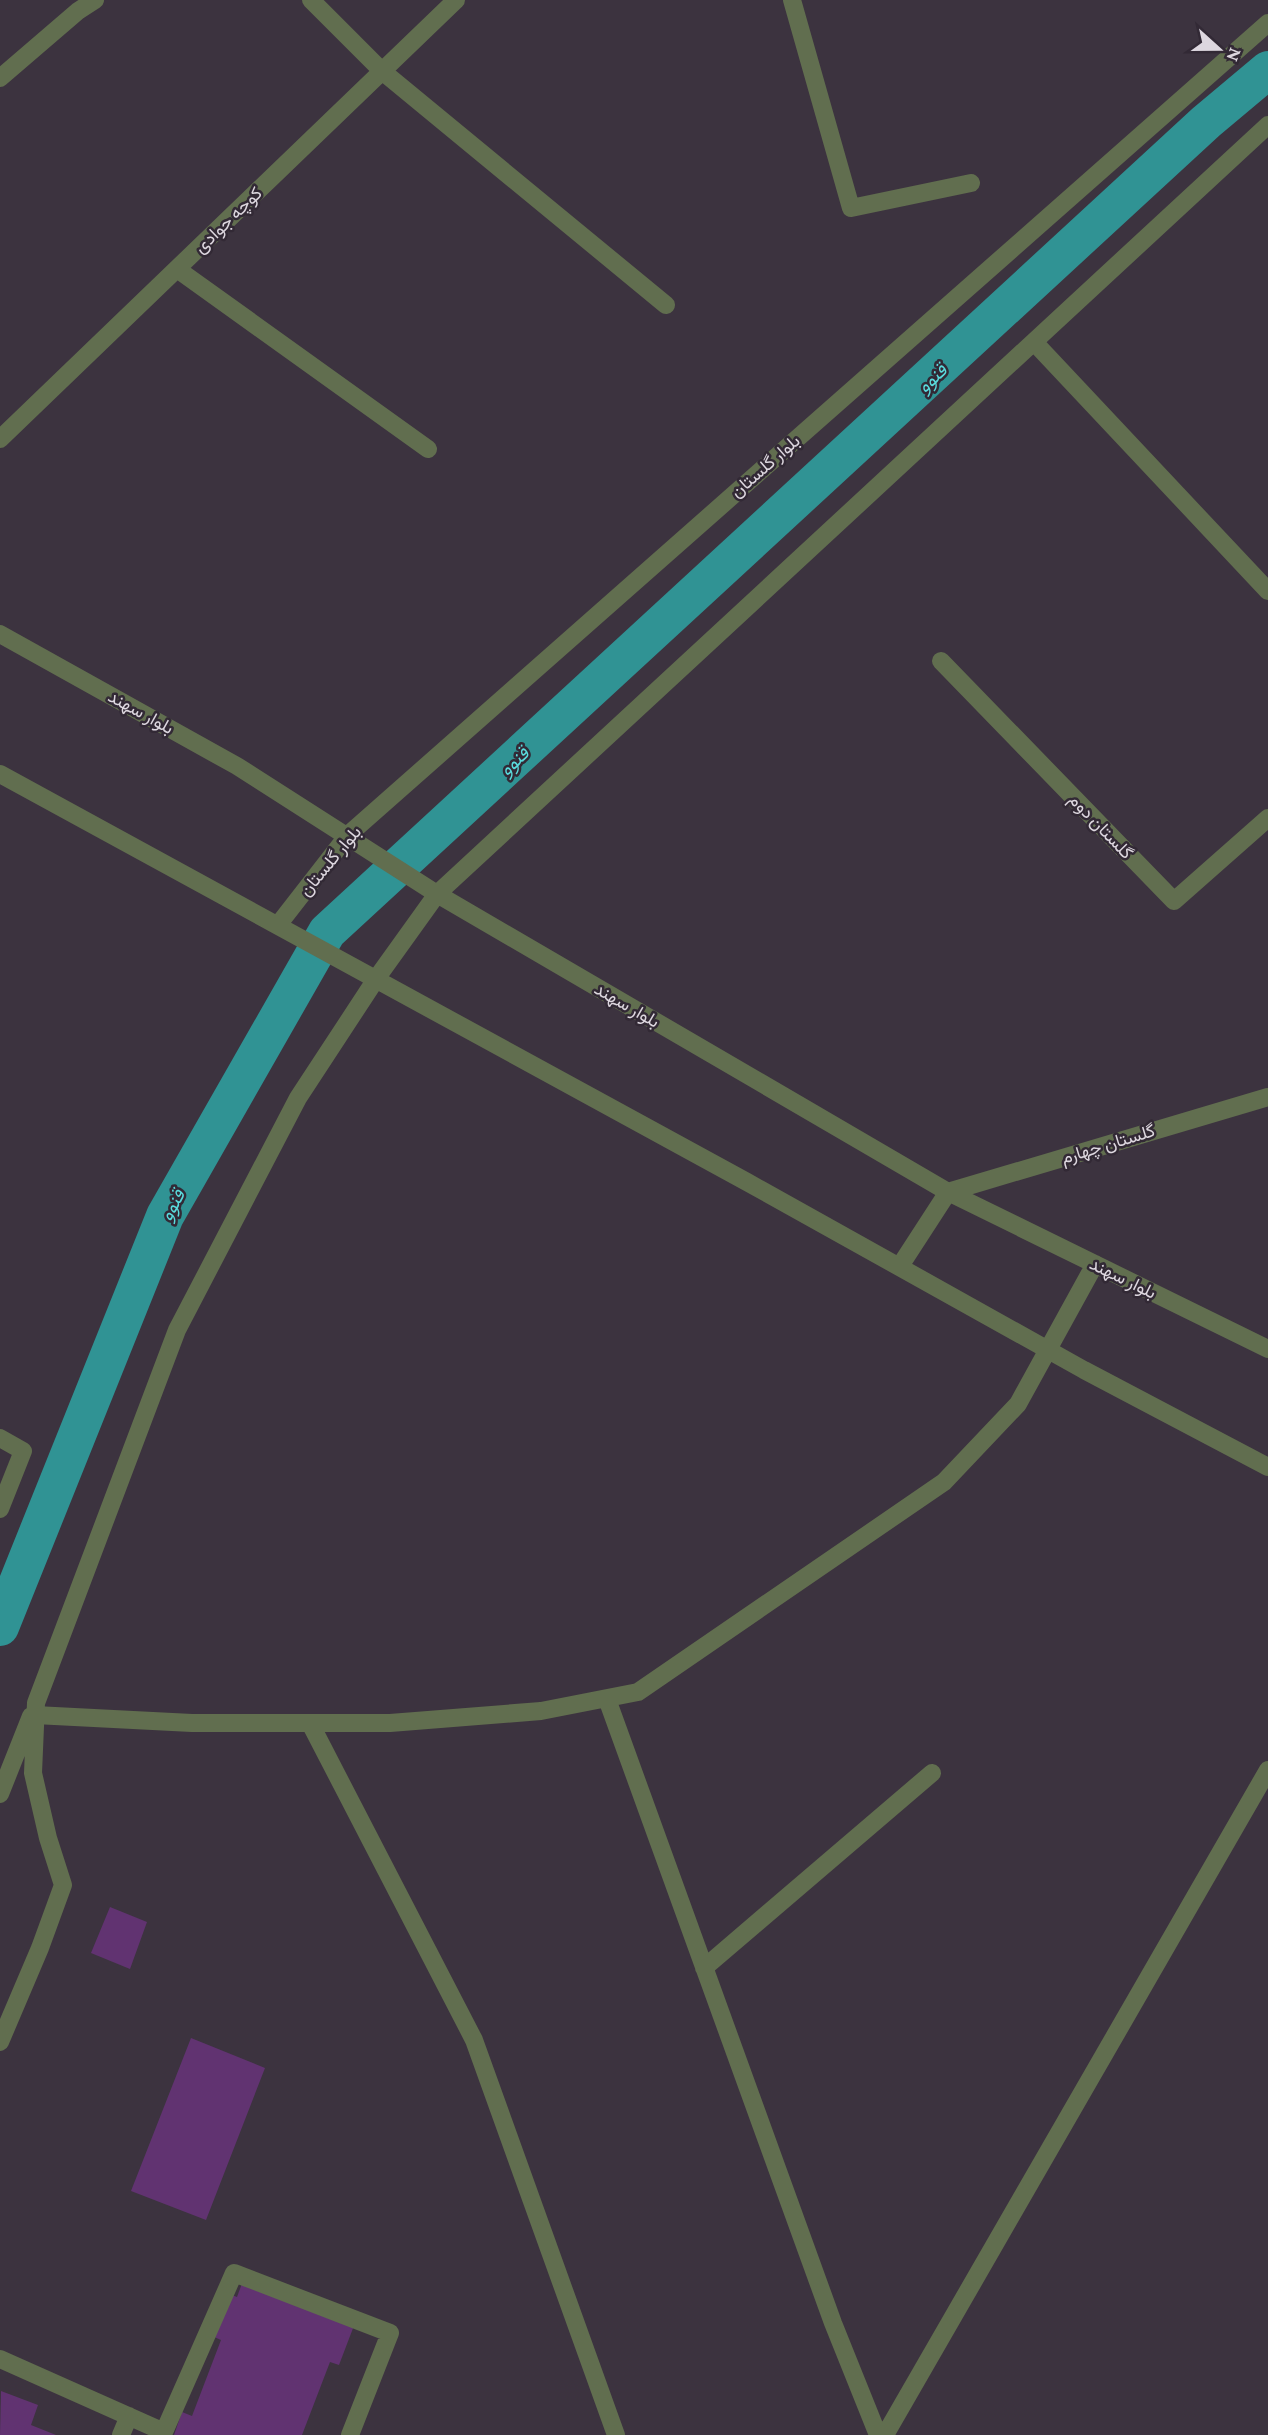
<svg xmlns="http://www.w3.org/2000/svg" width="1268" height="2435" font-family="'Crimson Pro',Vazirmatn,serif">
  <rect width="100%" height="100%" fill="#3c333f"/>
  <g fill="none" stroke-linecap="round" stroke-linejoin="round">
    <path stroke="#309394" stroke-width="38" d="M0,1627l165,-411 162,-284 879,-810 62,-52"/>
  </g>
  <path fill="#613371" d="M110,1907l37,15 -17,47 -39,-16z
    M191,2038l74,30 -59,152 -75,-29z
    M244,2278l111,45 -16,42 -9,-3 -28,73h-128l8,-23 10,4 29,-76 -9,-4 17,-42 8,3z
    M1,2391l37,14 -7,20 25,10h-56z"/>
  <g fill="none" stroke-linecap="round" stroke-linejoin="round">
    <path stroke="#616e4f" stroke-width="18" d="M311,0l71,71 284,234
      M792,0l59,208 120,-25
      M0,78l78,-67 17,-11
      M177,269l251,180
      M1034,342l234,249
      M0,439l456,-439
      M0,634l237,132 200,128 511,298 320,157
      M941,661l233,240 94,-83
      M0,774l747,408 337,188 184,97
      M278,925l70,-90 920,-812
      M900,1266l48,-74 320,-95
      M0,1438l23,13 -23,58
      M607,1699l226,624 45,112
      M35,1715l157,8h198l151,-12 97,-19 306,-210 74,-78 77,-140
      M310,1723l164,317 142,395
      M0,1794l31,-78
      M704,1968l228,-195
      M0,2042l40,-94 23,-63 -15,-47 -15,-65 3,-70 141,-373 121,-232 78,-119 61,-85 831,-769
      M0,2359l164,73 70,-159 156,60 -40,102
      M121,2435l8,-19
      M885,2435l383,-665"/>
  </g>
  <g text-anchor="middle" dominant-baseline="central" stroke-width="5" stroke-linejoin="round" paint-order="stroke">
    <g font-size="18" fill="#ddd7df" stroke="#322935">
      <text transform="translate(228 220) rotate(-44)">کوچه جوادی</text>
      <text transform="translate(765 466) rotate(-41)">بلوار گلستان</text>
      <text transform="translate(141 712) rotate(29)">بلوار سهند</text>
      <text transform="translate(1101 826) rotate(46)">گلستان دوم</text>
      <text transform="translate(330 861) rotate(-50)">بلوار گلستان</text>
      <text transform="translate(627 1005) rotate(30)">بلوار سهند</text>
      <text transform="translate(1108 1144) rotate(-17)">گلستان چهارم</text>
      <text transform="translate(1123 1278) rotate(26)">بلوار سهند</text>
    </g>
    <g font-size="19" font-style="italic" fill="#5adbdd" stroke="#322935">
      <text transform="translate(932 378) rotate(-43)">قنوو</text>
      <text transform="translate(514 761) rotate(-43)">قنوو</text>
      <text transform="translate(172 1205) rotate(-62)">قنوو</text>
    </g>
  </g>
  <g transform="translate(1219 49) rotate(111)" stroke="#322935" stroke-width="5" paint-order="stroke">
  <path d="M0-5L12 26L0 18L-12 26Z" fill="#ddd7df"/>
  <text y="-10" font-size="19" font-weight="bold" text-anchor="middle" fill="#ddd7df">N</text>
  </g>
</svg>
